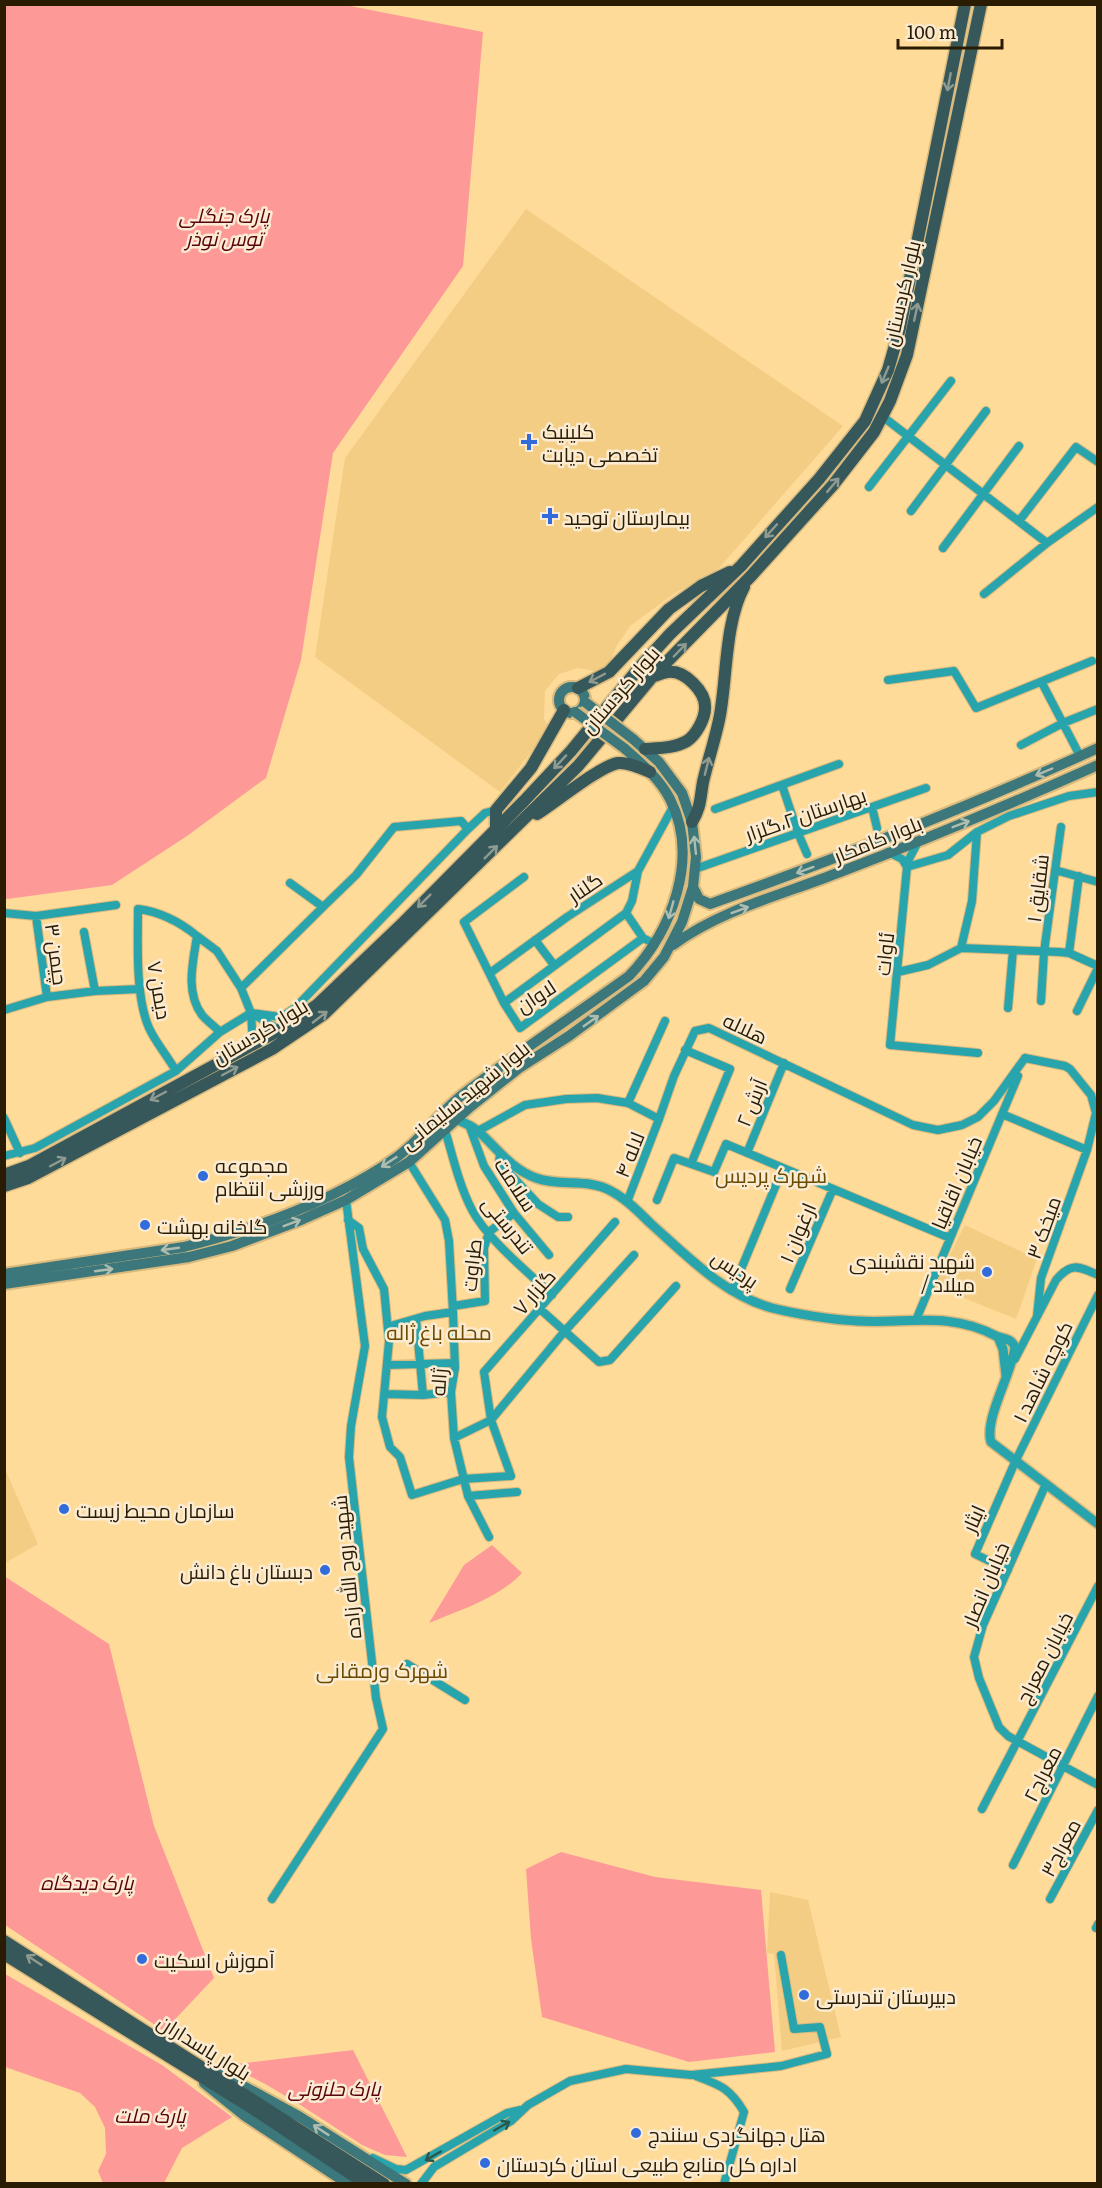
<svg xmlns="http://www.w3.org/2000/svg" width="1102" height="2188" font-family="Literata,Cairo,serif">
  <rect width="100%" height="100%" fill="#ffdb99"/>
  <path fill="#f4cd84" d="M526,209l317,217 -129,148 -39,19 -45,33 -14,21 -12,30 -10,-6 -16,-3 -19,6 -14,17 -1,28 6,9 -50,64 -185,-135 30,-199z
    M965,1225l72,34 -21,60 -82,-33z
    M5,1469l33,75 -33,19h-1z
    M770,1892l38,8 33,137 -59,14 -8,-97 -7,-1z"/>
  <path fill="#fd9a98" d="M4,5h341l138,27 -20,234 -130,187 -32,207 -35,118 -79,58 -75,49 -105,14 -3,-1z
    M492,1545l30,28c-23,25 -62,37 -93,50l35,-58z
    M4,1576l105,68 45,182 60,152 -50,53 -159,-106z
    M561,1852l94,25 106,13 14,162 -86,10 -147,-45 -11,-78 -5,-70z
    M5,1974l157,91 70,52 -50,31 -18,35h-61l-5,-12 8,-17 -1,-26 -10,-21 -15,-14 -75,-26z
    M353,2050l54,107 -22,-2 -23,-10 -60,-39 -35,-21 -39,-20z"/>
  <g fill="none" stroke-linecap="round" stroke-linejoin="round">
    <defs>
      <path id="minor" d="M882,416l165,127
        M869,487l82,-106
        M911,511l75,-100
        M1019,521l57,-74 22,15
        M943,548l76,-102
        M984,594l63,-51 51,-36
        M888,680l66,-9 22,37 116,-47
        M1042,683l38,73
        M1021,745l42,-22 35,-14
        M782,785l16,48 9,21
        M872,807l5,21
        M715,809l124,-45
        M888,852l14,7 5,8 2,-8 9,-17
        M695,869l231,-81
        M1055,870l43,12
        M638,871l-6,30 -6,12 17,25
        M290,883l33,24 33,-32 38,-48 67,-6 7,8
        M4,913l32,3 80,-11
        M626,913l-122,90 16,25 123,-90 12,6
        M36,916l11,81
        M84,932l11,59
        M197,936l20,15 24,37 10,25 2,31
        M535,940l19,25
        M961,948l11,-47 5,-69
        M1069,953l10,-77
        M898,972l30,-7 33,-17 98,4 10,1 29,13
        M490,973l77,-56 71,-46 35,-64
        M241,988l82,-81
        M1041,1001l3,-49 17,-125
        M504,1003l-40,-81 60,-45
        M1008,1008l5,-58
        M4,1010l43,-13 48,-6 45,-2
        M1077,1011l21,-43
        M255,1015l24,15
        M220,1032l31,-19 30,4 14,-9 173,-179 17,-16 11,-3
        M685,1050l45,19 -39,95
        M978,1053l-88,-8 17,-178 41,-12 29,-23 32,-16 60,-20 29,-4
        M1025,1058l40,8 5,3 21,26 5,18 -9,37 -46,128 -4,38
        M628,1103l37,-82
        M1002,1114l85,36
        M4,1118l16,35
        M469,1125l15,41 30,47 35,42
        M445,1130c8,27 14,55 27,80 15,29 56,62 80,85
        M478,1131l47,-26 41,-6 31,-1 31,5 31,16 15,-43 21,-45 14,-3 204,97 25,5 24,-5 16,-8 16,-16 31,-43
        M747,1153l37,-90
        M500,1154l-1,8 39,42 20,13h10
        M4,1156l31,-8 141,-77 44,-39c-6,-6 -13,-11 -18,-17 -17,-23 -9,-53 -5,-79 -17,-14 -36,-24 -59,-27 0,34 -3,87 11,119 7,15 19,29 27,43
        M409,1162l36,58 4,21 4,71 2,56 -4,24 3,46 14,58 21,41
        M657,1200l17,-42 40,14 12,-28 224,94
        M627,1202l32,-83
        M348,1220l11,8 4,21 21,40 5,52 -7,76 8,30 10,10 12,38 51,-16 48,-3 -20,-56 -7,-48 131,-150
        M790,1289l43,-100
        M732,1291l51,-123
        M453,1306l32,-5 -1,-53 5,-16 25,-19
        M540,1309l59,53 11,-2 66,-74
        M416,1319l7,76
        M916,1320l102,-244
        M394,1325l31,-9 28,-4
        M1015,1359l41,-79c15,-18 22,-14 42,-5
        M387,1365l68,-2
        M385,1394l38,1 28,-3
        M454,1438l37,-18 73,-88 70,-77
        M1046,1484l-63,141 -9,32 5,21 20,49 9,9 90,49
        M468,1496l49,-4
        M1008,1570l-33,-16 40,-92 83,-167
        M407,1664l58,36
        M982,1809l116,-223
        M1013,1865l85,-169
        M272,1899l111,-170 -7,-31 -27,-241 2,-31 14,-80 -19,-146
        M1050,1899l48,-89
        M1096,1928l2,-4
        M696,2076c24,9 34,12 48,36l-20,72
        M373,2158l23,11 10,1 101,-57 13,-3
        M421,2184l13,-17 77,-46 17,-16 42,-24 56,-12 65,6 90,-9 46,-12 -7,-27 -26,2 -13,-74"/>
      <path id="tertiary" d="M456,1119c8,4 17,7 23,13 19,17 32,37 57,46 24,9 53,0 75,13 15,8 27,20 39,32 36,32 74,72 122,85 24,6 61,12 86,13 49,3 91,-10 138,15 8,3 15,2 19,11 -3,26 -31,72 -24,95l107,82
        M998,1337l5,12 3,26"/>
      <path id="secondary" d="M559 700a13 13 0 1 1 26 0a13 13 0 1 1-26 0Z
        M693,887l6,12 11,5c131,-47 261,-98 388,-156
        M673,945c49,-36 112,-51 167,-73 87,-33 173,-69 258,-107
        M4,1274l180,-27c71,-18 152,-47 213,-90 25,-18 43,-46 69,-65 53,-40 109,-77 163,-116 43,-45 71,-118 41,-177 -11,-21 -29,-36 -46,-51
        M4,1284l185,-27 43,-11 69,-26 45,-20 63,-38 61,-55 49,-39 50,-32 75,-55 20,-24 18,-35 11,-35 3,-30 -4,-35 -10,-29 -23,-31 -26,-23
        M216,2071l84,46 106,67
        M204,2083l41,33 103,68"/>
      <path id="primary" d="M578,688l31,-16 60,-63 32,-23 29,-14
        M645,749c14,-1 30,-1 42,-8 9,-6 18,-22 18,-33 1,-16 -20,-38 -37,-36 -4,0 -10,3 -14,4
        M537,814c19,-12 63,-48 81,-51 10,-1 23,5 32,9
        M692,822c9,-15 8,-23 11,-40 5,-22 13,-45 17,-67 7,-39 5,-93 24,-128
        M496,829v-19l35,-42 33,-58
        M4,1175l25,-9 256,-139 32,-22 87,-83 120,-121 47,-50 68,-83 31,-34 71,-68 78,-87 46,-58 23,-51 12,-42 65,-324
        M4,1186l24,-8 244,-129 52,-35 254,-248 75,-90 98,-100 82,-91 41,-53 16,-31 17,-46 74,-351
        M4,1941l380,243
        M4,1954l251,156 111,74"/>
    </defs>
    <use href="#minor" stroke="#d8b97e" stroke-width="10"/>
    <use href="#tertiary" stroke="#d8b97e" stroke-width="12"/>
    <use href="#secondary" stroke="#d8b97e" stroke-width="14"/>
    <use href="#primary" stroke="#d8b97e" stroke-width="15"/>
    <use href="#minor" stroke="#28a4ac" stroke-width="8"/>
    <use href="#tertiary" stroke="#28a4ac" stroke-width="9"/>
    <use href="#secondary" stroke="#3b777b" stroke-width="10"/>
    <use href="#primary" stroke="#37585b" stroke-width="12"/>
    <defs>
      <path id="secondary-bridge" d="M585,702l48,37
        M575,712l49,36"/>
    </defs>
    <use href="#secondary-bridge" stroke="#d8b97e" stroke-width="14" stroke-linecap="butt"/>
    <use href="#secondary-bridge" stroke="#3b777b" stroke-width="10"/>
  </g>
  <defs><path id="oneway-shaft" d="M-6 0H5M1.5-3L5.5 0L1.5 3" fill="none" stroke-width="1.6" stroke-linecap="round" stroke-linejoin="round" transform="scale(1.5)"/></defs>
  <g stroke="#8f9a91">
    <use href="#oneway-shaft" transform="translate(949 82) rotate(101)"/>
    <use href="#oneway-shaft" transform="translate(916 312) rotate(-78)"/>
    <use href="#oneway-shaft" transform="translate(885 375) rotate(113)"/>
    <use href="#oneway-shaft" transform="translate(833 485) rotate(-50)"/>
    <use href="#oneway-shaft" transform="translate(771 531) rotate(132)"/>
    <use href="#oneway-shaft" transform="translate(680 650) rotate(-46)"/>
    <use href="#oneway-shaft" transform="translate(597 678) rotate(152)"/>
    <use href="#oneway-shaft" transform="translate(560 762) rotate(133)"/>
    <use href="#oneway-shaft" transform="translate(707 766) rotate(-76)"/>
    <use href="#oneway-shaft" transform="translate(491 852) rotate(-45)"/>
    <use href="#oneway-shaft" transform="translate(424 901) rotate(135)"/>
    <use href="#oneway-shaft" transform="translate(320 1017) rotate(-38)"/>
    <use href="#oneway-shaft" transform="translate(230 1071) rotate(-28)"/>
    <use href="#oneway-shaft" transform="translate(158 1096) rotate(152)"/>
    <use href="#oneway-shaft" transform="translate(58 1162) rotate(-28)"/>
    <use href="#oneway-shaft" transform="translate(34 1960) rotate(-147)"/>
  </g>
  <g stroke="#aebdaf">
    <use href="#oneway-shaft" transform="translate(1044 772) rotate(157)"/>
    <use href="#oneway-shaft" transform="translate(961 824) rotate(-21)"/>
    <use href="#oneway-shaft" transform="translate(695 845) rotate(-96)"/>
    <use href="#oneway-shaft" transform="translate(805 870) rotate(160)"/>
    <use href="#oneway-shaft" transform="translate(671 910) rotate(106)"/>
    <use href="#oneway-shaft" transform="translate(740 910) rotate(-20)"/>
    <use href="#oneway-shaft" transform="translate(591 1021) rotate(-35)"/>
    <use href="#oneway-shaft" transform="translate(389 1162) rotate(147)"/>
    <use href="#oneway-shaft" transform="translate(292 1223) rotate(-21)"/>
    <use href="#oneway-shaft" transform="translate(170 1249) rotate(172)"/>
    <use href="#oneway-shaft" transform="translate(104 1270) rotate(-8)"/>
    <use href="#oneway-shaft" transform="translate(321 2130) rotate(-147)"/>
  </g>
  <g stroke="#29594e">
    <use href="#oneway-shaft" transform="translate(502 2126) rotate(-30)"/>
    <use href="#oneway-shaft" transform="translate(433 2156) rotate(150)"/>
  </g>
  <g fill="#326cda" stroke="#faebd2" stroke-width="2">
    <path d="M526 433h6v6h6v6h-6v6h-6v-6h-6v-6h6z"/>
    <path d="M547 507h6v6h6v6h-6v6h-6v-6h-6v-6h6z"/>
    <circle cx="203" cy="1176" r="6"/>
    <circle cx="145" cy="1225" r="6"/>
    <circle cx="987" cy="1272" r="6"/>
    <circle cx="64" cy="1509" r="6"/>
    <circle cx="325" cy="1570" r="6"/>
    <circle cx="142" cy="1959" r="6"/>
    <circle cx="804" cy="1995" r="6"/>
    <circle cx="636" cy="2133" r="6"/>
    <circle cx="485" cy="2163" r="6"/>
  </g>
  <g text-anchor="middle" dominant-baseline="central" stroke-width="5" stroke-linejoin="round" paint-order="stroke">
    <g font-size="20" font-style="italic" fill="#59000d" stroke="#faebd2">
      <text x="224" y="214">پارک جنگلی<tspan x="224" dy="23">توس نوذر</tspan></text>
      <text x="87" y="1881">پارک دیدگاه</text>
      <text x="334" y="2087">پارک حلزونی</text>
      <text x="150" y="2114">پارک ملت</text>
    </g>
    <g font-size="20" fill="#291c02" stroke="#faebd2">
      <text transform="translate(900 293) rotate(-77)">بلوار کردستان</text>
      <text transform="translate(619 689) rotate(-49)">بلوار کردستان</text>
      <text transform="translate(805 813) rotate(-19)">بهارستان ۲،گلزار</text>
      <text transform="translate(877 838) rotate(-22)">بلوار کامکار</text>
      <text transform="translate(584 886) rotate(-34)">گلنار</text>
      <text transform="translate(1036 888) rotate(-83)">شقایق ۱</text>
      <text transform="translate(58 954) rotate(82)">چیمن ۳</text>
      <text transform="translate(883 954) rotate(-84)">ئاوات</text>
      <text transform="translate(161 990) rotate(80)">دیمن ۷</text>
      <text transform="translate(535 995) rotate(-33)">لاوان</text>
      <text transform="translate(746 1027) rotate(25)">هلاله</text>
      <text transform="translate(259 1030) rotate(-31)">بلوار کردستان</text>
      <text transform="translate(464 1094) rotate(-39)">بلوار شهید سلیمانی</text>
      <text transform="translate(750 1102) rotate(-68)">آرش ۲</text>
      <text transform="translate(628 1154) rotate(-68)">لاله ۴</text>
      <text transform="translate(955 1182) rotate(-67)">خیابان اقاقیا</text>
      <text transform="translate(517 1184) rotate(57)">سلامت</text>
      <text transform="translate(509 1224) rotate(51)">تندرستی</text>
      <text transform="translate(1042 1227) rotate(-70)">میخک ۳</text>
      <text transform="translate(796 1232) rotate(-67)">ارغوان ۱</text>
      <text transform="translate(470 1265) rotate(-84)">طراوت</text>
      <text transform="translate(736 1268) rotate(34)">پردیس</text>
      <text transform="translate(533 1291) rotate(-49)">گلزار ۷</text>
      <text transform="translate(1041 1371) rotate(-64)">کوچه شاهد ۱</text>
      <text transform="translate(437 1382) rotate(-86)">ژاله</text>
      <text transform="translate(972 1518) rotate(-66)">ایثار</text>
      <text transform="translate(345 1567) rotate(-96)">شهید روح الله زاده</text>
      <text transform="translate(984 1584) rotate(-67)">خیابان انصار</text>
      <text transform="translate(1043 1657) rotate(-63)">خیابان معراج</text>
      <text transform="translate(1041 1773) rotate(-63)">معراج۲</text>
      <text transform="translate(1059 1847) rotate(-62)">معراج۳</text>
      <text transform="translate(205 2046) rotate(32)">بلوار پاسداران</text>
    </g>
    <g font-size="20" fill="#291c02" stroke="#faebd2" text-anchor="start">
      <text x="542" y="430">کلینیک<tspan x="542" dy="23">تخصصی دیابت</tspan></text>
      <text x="564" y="516">بیمارستان توحید</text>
      <text x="215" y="1164">مجموعه<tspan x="215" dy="23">ورزشی انتظام</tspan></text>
      <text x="157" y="1225">گلخانه بهشت</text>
      <text x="975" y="1260" text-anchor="end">شهید نقشبندی<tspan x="975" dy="23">/ میلاد</tspan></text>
      <text x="76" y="1509">سازمان محیط زیست</text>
      <text x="313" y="1570" text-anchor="end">دبستان باغ دانش</text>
      <text x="154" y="1959">آموزش اسکیت</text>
      <text x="816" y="1995">دبیرستان تندرستی</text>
      <text x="648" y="2133">هتل جهانگردی سنندج</text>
      <text x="497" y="2163">اداره کل منابع طبیعی استان کردستان</text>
    </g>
    <g font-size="21" fill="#6b4b00" stroke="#faebd2">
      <text x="771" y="1173">شهرک پردیس</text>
      <text x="439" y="1330">محله باغ ژاله</text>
      <text x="382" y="1668">شهرک ورمقانی</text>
    </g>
  </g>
  <rect width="1102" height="2188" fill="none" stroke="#291c02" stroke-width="12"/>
  <path d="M898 39v9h104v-9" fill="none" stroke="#291c02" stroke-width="3"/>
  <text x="907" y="39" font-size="18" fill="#291c02" stroke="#faebd2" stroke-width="4.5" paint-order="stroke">100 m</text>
</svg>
